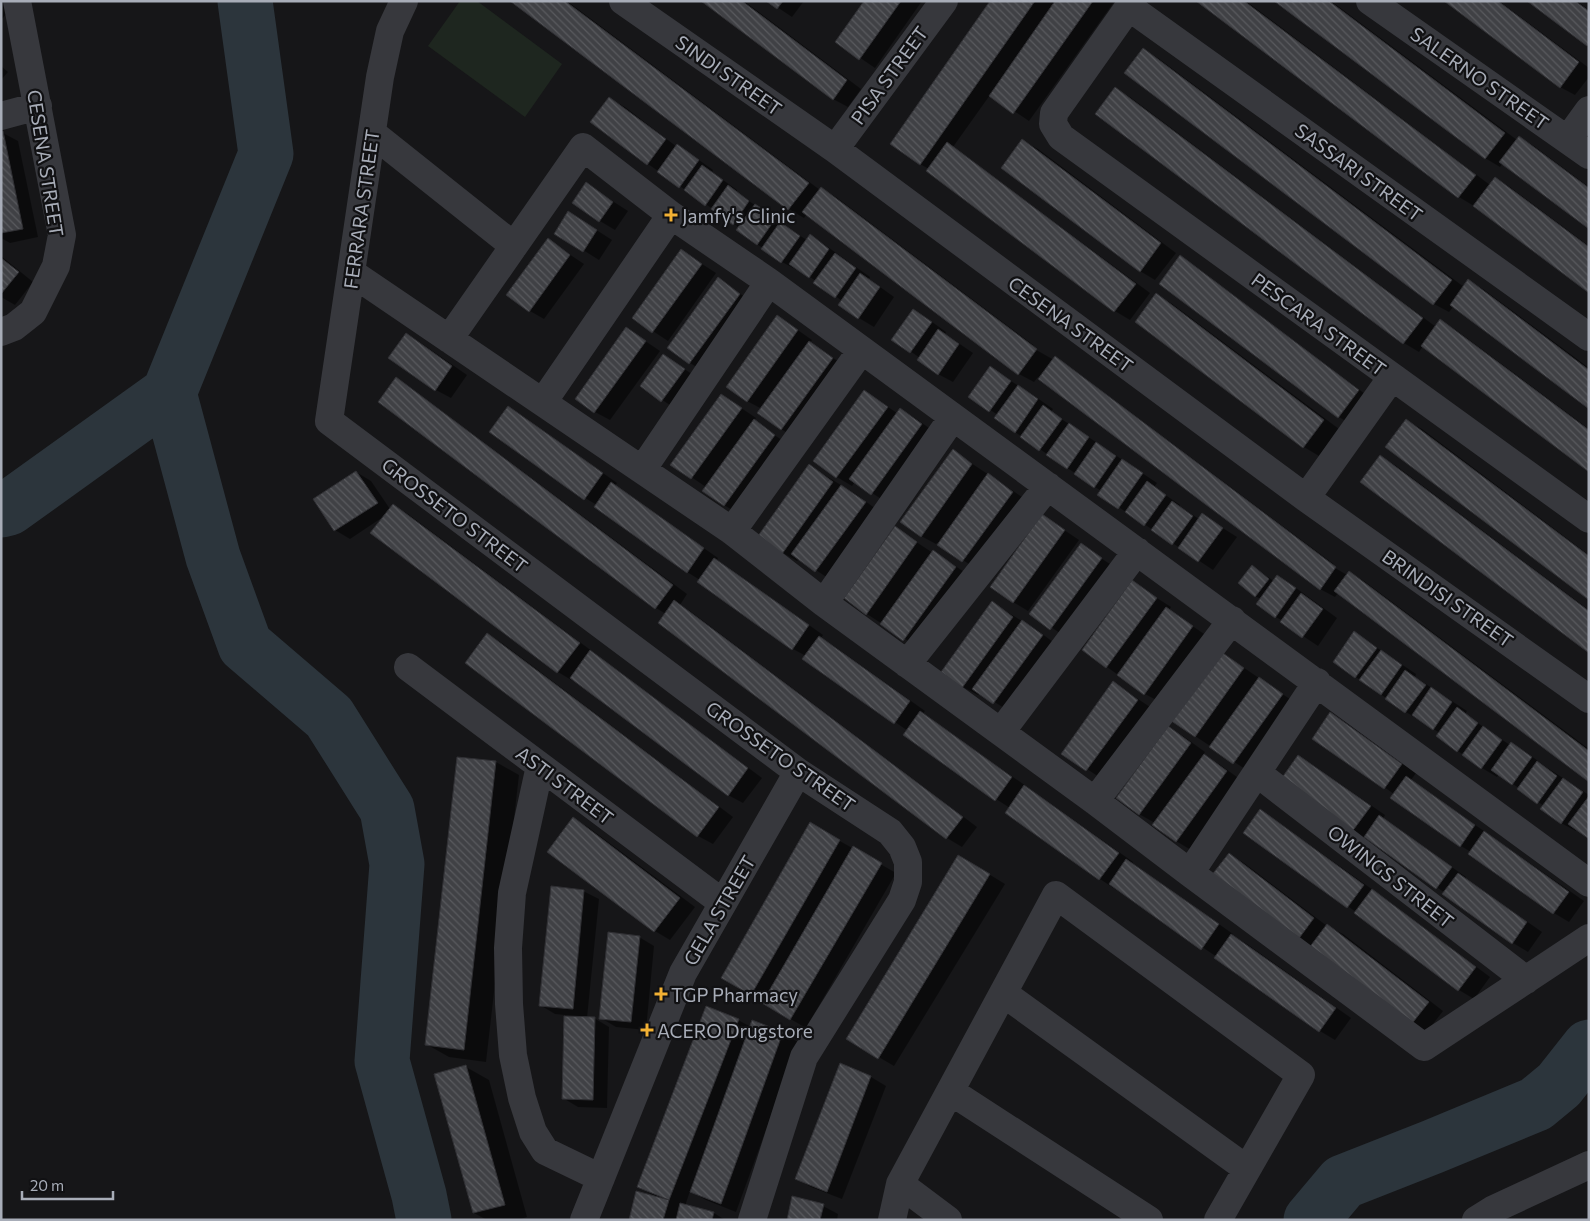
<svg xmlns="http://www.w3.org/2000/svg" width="1590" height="1221" font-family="Commissioner,sans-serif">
  <defs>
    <pattern id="building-back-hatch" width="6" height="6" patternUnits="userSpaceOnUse" patternTransform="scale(1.25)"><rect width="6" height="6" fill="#404145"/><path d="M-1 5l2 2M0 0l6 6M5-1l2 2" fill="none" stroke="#595a5e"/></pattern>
  </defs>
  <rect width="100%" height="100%" fill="#161618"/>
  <path fill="#1e261f" d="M460,1h17l85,63 -37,53 -97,-71z"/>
  <path fill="#0007" d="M1,1h3l8,7 -11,12z
    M512,1h55l253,189 1,-2 15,9 200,150 -3,-2 -2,2 23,13 1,-2 15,9 265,198 -4,-2 -1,2 17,10 3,-2 14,8 225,168v32l-251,-188 -3,4 -15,-8 -282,-212 -4,5 -15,-8 -212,-160 -3,4 -15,-9z
    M703,1h41l117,88 -13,18 -15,-8z
    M768,1h36l-12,16z
    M865,1h57l-47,67 -38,-26z
    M992,1l122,1 -85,119 -39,-26 -37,52 197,146 -20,27 -15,-9 -187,-141 1,-1 -9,-5z
    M1198,1h48l244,184 5,-7 15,9 79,59v45l-115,-85 -15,-9z
    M1276,1h55l186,139 2,-3 15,9 55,41v41l-86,-65 -3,4 -15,-9z
    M1446,1h53l90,67v9l-14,18 -15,-8z
    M1529,1h48l12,9v36z
    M1143,49l15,9 306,229 4,-6 15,8 106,79v40l-135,-102 -5,6 -15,-8z
    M1,66l7,6 -7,8z
    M1115,89l15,8 306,230 5,-6 15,9 133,99v41l-166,-124 -4,6 -15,-9z
    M610,99l15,8 52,40 15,8 21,15 -1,2 25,18 -1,2 53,37 18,11 3,-4 15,9 45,32 -1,2 25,18 -20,30 -15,-9 -17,-17 -26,-20 -18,-12 -1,1 -15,-8 -25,-18 -17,-16 -92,-64z
    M1,132l17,9 20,96 -28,6 -9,-5z
    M1023,141l15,8 138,104 -21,27 -15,-9z
    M586,184l42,27 -13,19 -15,-9z
    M584,222l28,18 -13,20 -43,-27z
    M548,240l36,24 -40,55 -14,-8z
    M682,251l34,22 -48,68 -35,-23z
    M1,256l32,26 -18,23 -14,-8z
    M1180,257l15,9 178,134 -19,26 -15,-9 -178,-133z
    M718,279l36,24 -49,69 -15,-9z
    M1156,295l15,8 168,126 -20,27 -15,-9 -168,-126z
    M777,317l15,9 20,14 -2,3 37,24 -51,71 -15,-9 -19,-20 -15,-8z
    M928,319l18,13 -1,2 28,19 -20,29 -15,-8 -18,-16 -27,-19z
    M626,328l34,23 -50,69 -15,-8z
    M406,334l15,9 46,32 -16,23 -15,-8z
    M664,355l35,24 -22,31 -35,-24z
    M990,368l43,27 20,14 -2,3 106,71 -3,4 26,18 -1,1 20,13 3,-4 35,22 -24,33 -114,-76 2,-3 -86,-59 -17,-17 -28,-18z
    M396,379l15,9 276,206 -7,11 10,6 287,216 -15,20 -15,-9 -287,-216 6,-8 -10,-6 -277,-207z
    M864,391l33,22 3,-4 15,9 21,15 -50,69 -31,-20 -3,4 -15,-9 -23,-16z
    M722,395l34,23 -2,3 35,24 -50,69 -15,-9 -18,-18 -34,-23z
    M508,408l15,8 94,67 -2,3 103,72 -2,3 13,7 94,67 -2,3 13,8 91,65 -3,3 104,72 -1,1 15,9 93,66 -1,1 101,71 -1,2 15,8 104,74 -16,22 -15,-9 -103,-74 -117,-78 -93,-66 3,-5 -14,-9 -88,-68 -104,-72 2,-3 -13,-7 -93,-69 -13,-8 -90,-67 -12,-7z
    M1407,421l15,8 167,126v44z
    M953,451l75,50 -50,69 -41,-27 -1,1 -15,-8z
    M1380,457l15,8 194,145v41z
    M810,466l47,29 23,17 -49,68 -32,-21 -2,2 -14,-8z
    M356,472l15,9 19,28 3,-4 15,9 354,264 -19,25 -15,-8 -154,-116 -1,2 -15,-9 -186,-139 11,-16 -33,22 -15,-9 -20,-31z
    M1042,515l37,25 -51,71 -15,-9z
    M895,528l38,25 15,8 22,15 -51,72 -52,-34z
    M1081,545l35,23 -50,69 -35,-23z
    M1252,567l22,14 4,-5 14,9 45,33 -19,28 -36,-24 1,-1 -7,-4 -15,-18 -6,-3z
    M1132,582l39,25 -2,3 38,26 -47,66 -15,-8 -62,-44z
    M992,603l45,27 20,15 -48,66 -29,-18 -2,2 -15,-8z
    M1355,633l61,41 -1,3 52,34 -2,3 27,19 18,12 1,-2 15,9 20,15 43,28v43l-12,-8 -1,1 -15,-8 -17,-17 -45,-32 -2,3 -15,-9 -24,-17 -18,-18 -34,-21 -50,-35z
    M487,634l15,9 231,174 -20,27 -15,-8 -232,-173z
    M1221,652l76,52 -49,67 -53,-35z
    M1114,683l39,26 -51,70 -39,-26z
    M1331,714l15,9 70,50 -5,7 173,121 -15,21 -15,-9 -84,-59 1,-2 -10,-6 -67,-52 -80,-56z
    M1168,728l15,8 22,16 -2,3 16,9 22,16 -50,70 -15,-9 -21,-18 -16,-9z
    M1298,756l15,9 72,50 -2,4 83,58 -1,2 77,53 -14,20 -15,-9 -69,-49 1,-1 -77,-54 -1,1 -15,-8z
    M458,758l38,4 23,13 -33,287 -37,-5 -23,-13z
    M1260,811l15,9 112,80 103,77 -16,22 -15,-9 -103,-78 -111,-79z
    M574,819l14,8 107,80 -25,33 -15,-9 -106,-79z
    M810,824l86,49 -90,155 -43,-25 1,-2 -41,-24z
    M1229,854l15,9 83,63 16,8 100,77 -17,22 -128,-93z
    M974,865l31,19 -111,182 -46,-27z
    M583,891l16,8 -12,119h7l15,9 -2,81 -29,-1 -15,-9 2,-83 -10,-1 -15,-9z
    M639,937l15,9 -8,84 -30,-3 -15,-9z
    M738,1020l13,7 2,-5 30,11 15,9 -62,170 -30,-12 -16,-9 -5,15 29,7 11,7h-95l25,-24 -17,-9z
    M840,1064l31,13 15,9 -44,113 -31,-12 -15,-9z
    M466,1067l23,13 38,137 -9,3h-31l-13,-7z
    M823,1206l15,8 -1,6h-49z"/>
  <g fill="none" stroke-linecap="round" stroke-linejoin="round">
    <path stroke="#2c353c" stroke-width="55" d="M169,393l44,164 32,88 84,72 58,92 10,55 -15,197 37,134 5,25
      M1,510l8,-2 160,-115 97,-239 -21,-153
      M1311,1220l32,-38 89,-35 104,-43 23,-19 30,-38"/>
  </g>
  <path fill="url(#building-back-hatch)" stroke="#303034" d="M510,1h55l244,182 -21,27z
    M701,1h41l105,79 -14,20z
    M766,1h17l-6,8z
    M864,1h37l-42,59 -24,-18z
    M990,1h45l-115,164 -30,-21z
    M1055,1h38l-80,113 -24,-18z
    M1196,1h48l232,174 -18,23z
    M1274,1h55l176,132 -20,26z
    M1444,1h54l81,61 -19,26z
    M1527,1h48l14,10v33l-2,2z
    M1143,48l309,232 -19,25 -309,-232z
    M1115,87l308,231 -20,26 -308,-230z
    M609,97l57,42 -19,26 -57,-43z
    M1,131h2l20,98 -22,4z
    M1519,136l70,52v41l-90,-67z
    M1022,139l139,104 -21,29 -139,-104z
    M947,142l189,142 -22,28 -188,-141z
    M677,144l22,16 -20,28 -22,-16z
    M702,165l21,15 -18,26 -21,-16z
    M1495,177l94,70v46l-116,-87z
    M586,182l27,20 -14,20 -27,-19z
    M728,185l21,16 -16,24 -22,-16z
    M821,187l216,162 -19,26 -216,-163z
    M755,204l21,14 -19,27 -21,-15z
    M568,211l29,19 -14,22 -29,-18z
    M780,222l20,14 -19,27 -20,-14z
    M810,234l19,15 -20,29 -20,-14z
    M548,238l22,17 -41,57 -23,-17z
    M681,249l21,15 -50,69 -20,-15z
    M835,253l21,15 -21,30 -22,-15z
    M1180,255l179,135 -21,28 -179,-134z
    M1,258l18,14 -18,22z
    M860,273l20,14 -22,32 -20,-14z
    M718,277l22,17 -51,70 -22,-16z
    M1468,279l121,91v39l-139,-104z
    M1156,293l168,127 -21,28 -168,-126z
    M913,309l19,13 -22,31 -19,-13z
    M777,315l21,15 -51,72 -21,-15z
    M1440,319l149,111v42l-168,-126z
    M626,327l20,14 -52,72 -19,-14z
    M938,329l21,15 -21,31 -21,-15z
    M406,333l46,33 -17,25 -47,-33z
    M809,341l24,17 -52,72 -24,-17z
    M663,354l22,15 -24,33 -21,-16z
    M1055,356l281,211 -16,23 -282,-211z
    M990,366l21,15 -22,31 -21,-15z
    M396,377l277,208 -18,24 -277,-207z
    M1018,385l20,14 -23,34 -21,-15z
    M864,390l24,17 -52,71 -23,-17z
    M721,394l21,14 -51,71 -21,-14z
    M1043,405l19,14 -23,32 -19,-14z
    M508,406l95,67 -19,27 -95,-68z
    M900,408l22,16 -51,71 -22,-16z
    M754,419l21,16 -51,71 -22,-15z
    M1406,419l183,137v44l-204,-153z
    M1069,423l20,14 -22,32 -21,-14z
    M1096,442l20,14 -22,32 -20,-14z
    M953,449l19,15 -51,73 -21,-15z
    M1380,455l209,156v42l-229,-171z
    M1122,459l21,14 -25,36 -21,-14z
    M809,464l24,18 -51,72 -24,-18z
    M356,471l22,32 -44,28 -21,-32z
    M988,473l25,19 -51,70 -25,-17z
    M1147,481l19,14 -22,31 -19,-14z
    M611,482l93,66 -17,25 -93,-66z
    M841,485l25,17 -51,70 -24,-18z
    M1172,501l21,15 -21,29 -21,-15z
    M393,504l187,139 -23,30 -187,-140z
    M1202,513l21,15 -25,34 -20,-14z
    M1042,514l23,16 -52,73 -23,-16z
    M895,526l22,16 -51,73 -22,-17z
    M1081,543l21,15 -52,72 -21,-16z
    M933,550l23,17 -53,74 -23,-17z
    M714,558l95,67 -17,25 -95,-68z
    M1252,565l17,14 -14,18 -17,-14z
    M1349,571l240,180v31l-255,-191z
    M1277,575l19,13 -21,30 -19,-14z
    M1132,580l25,18 -51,70 -24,-18z
    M1301,593l22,16 -21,29 -22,-16z
    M674,600l289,217 -17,22 -288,-216z
    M992,601l21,16 -51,71 -21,-16z
    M1166,607l27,19 -49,69 -27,-20z
    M1022,620l21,15 -50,69 -21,-15z
    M1354,631l23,17 -22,30 -22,-16z
    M487,633l232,174 -22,30 -232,-174z
    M819,636l91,65 -16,23 -92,-65z
    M590,650l158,118 -20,28 -158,-118z
    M1381,650l21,15 -21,30 -22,-15z
    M1220,651l24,17 -49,69 -25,-17z
    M1405,670l21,15 -21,28 -20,-14z
    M1259,677l24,17 -50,70 -24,-17z
    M1113,681l25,19 -52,71 -25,-17z
    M1431,687l21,15 -19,28 -21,-15z
    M1457,707l21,16 -21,29 -21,-16z
    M920,711l92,66 -17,24 -92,-66z
    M1330,712l72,52 -18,25 -72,-50z
    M1168,726l23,17 -52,72 -23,-17z
    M1483,726l19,14 -21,29 -19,-14z
    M1511,742l21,15 -20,28 -21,-15z
    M1204,754l23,17 -51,71 -24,-17z
    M1298,755l73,51 -20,27 -72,-51z
    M457,757l39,4 -32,289 -39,-5z
    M1537,761l20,15 -20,28 -20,-15z
    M1406,776l69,49 -15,22 -70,-49z
    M1563,778l20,14 -22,32 -21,-15z
    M1024,785l95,68 -20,27 -94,-67z
    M1589,796v43l-21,-15z
    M1260,809l104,76 -17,23 -104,-75z
    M1379,815l73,52 -16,22 -72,-52z
    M573,817l107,81 -26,34 -107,-80z
    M810,822l30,18 -89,155 -30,-17z
    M1484,831l85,61 -16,22 -85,-60z
    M853,846l29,17 -92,157 -28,-17z
    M1229,853l85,65 -17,23 -86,-65z
    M958,855l32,19 -112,185 -32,-20z
    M1126,859l93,65 -18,26 -92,-66z
    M1458,873l69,49 -15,22 -70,-50z
    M551,886l33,4 -11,119 -34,-3z
    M1372,889l104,78 -18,24 -104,-78z
    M1327,924l102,78 -19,24 -101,-78z
    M608,932l32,4 -9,86 -32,-3z
    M1231,934l105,74 -17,24 -105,-74z
    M706,1006l33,13 -70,181 -32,-13z
    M564,1016l31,1 -2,83 -31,-1z
    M752,1020l31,12 -62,172 -31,-12z
    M840,1063l31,13 -44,116 -32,-13z
    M466,1065l39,140 -32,8 -39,-139z
    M636,1191l33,9 -6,20h-34z
    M792,1196l32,8 -4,16h-33z
    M680,1203l34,9 -2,8h-36z"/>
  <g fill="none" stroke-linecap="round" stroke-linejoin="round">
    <path stroke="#37383d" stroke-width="28" d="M404,1l-14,30 -10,46 -51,344 469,351 92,60 12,15 6,15v20l-6,18 -98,157 -52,163
      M623,1l212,148 471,349 283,201
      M1133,1l-79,112 -1,11 8,13 528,382
      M1370,1l219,154
      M1129,7l460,330
      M1,116l37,-10
      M372,133l142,113
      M1568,139l21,-29
      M835,149l109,-148
      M352,273l380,258 92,72 271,198 95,72 234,174 165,-109
      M1,332l13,-5 19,-15 23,-46 6,-31 -45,-234
      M449,339l134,-192 88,68 98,67 820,601
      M543,402l128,-187
      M642,470l127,-188
      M1306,498l86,-121
      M732,531l129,-180
      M824,603l129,-186
      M907,664l141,-178
      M408,667l315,236
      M1001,732l136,-181
      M540,766l-28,127 -4,55 1,56 4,51 9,43 11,34 12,19 56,27
      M1257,773l269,207
      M1095,801l137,-181
      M1190,873l127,-191
      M1003,993l244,176
      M950,1091l199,129
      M900,1184l48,36
      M584,1220l99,-247 115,-201
      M892,1220l8,-36 156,-289 245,180 -83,145
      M1476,1220l16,-10 97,-45"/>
  </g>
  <g fill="#f2b134" stroke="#111113" stroke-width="2">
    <path d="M668.5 207.5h5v5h5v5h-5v5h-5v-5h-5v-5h5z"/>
    <path d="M658.5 986.5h5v5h5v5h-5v5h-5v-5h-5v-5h5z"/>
    <path d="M644.5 1022.5h5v5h5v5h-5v5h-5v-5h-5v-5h5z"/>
  </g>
  <g text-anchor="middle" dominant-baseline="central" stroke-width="4.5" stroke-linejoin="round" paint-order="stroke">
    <g font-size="19" fill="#a8adb8" stroke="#111113">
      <text transform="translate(729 75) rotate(35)">SINDI STREET</text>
      <text transform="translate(889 75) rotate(-54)">PISA STREET</text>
      <text transform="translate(1480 78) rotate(35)">SALERNO STREET</text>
      <text transform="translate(46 163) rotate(81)">CESENA STREET</text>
      <text transform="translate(1359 172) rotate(36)">SASSARI STREET</text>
      <text transform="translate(361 209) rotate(-82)">FERRARA STREET</text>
      <text transform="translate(1071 324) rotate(36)">CESENA STREET</text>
      <text transform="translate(1319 324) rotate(36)">PESCARA STREET</text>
      <text transform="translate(455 515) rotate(37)">GROSSETO STREET</text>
      <text transform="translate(1448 598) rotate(35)">BRINDISI STREET</text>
      <text transform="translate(781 756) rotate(35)">GROSSETO STREET</text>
      <text transform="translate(565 785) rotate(37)">ASTI STREET</text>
      <text transform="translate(1391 876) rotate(38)">OWINGS STREET</text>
      <text transform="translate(719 910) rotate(-60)">GELA STREET</text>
    </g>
    <g font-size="19" fill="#a8adb8" stroke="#111113" text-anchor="start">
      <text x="682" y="215">Jamfy's Clinic</text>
      <text x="671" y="994">TGP Pharmacy</text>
      <text x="657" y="1030">ACERO Drugstore</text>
    </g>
  </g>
  <rect width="1590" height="1221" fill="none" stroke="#a8adb8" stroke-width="5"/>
  <path d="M22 1191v8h91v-8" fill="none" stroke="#a8adb8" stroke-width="2.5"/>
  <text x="30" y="1191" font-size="15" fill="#a8adb8" stroke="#111113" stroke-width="4" paint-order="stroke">20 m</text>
</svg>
